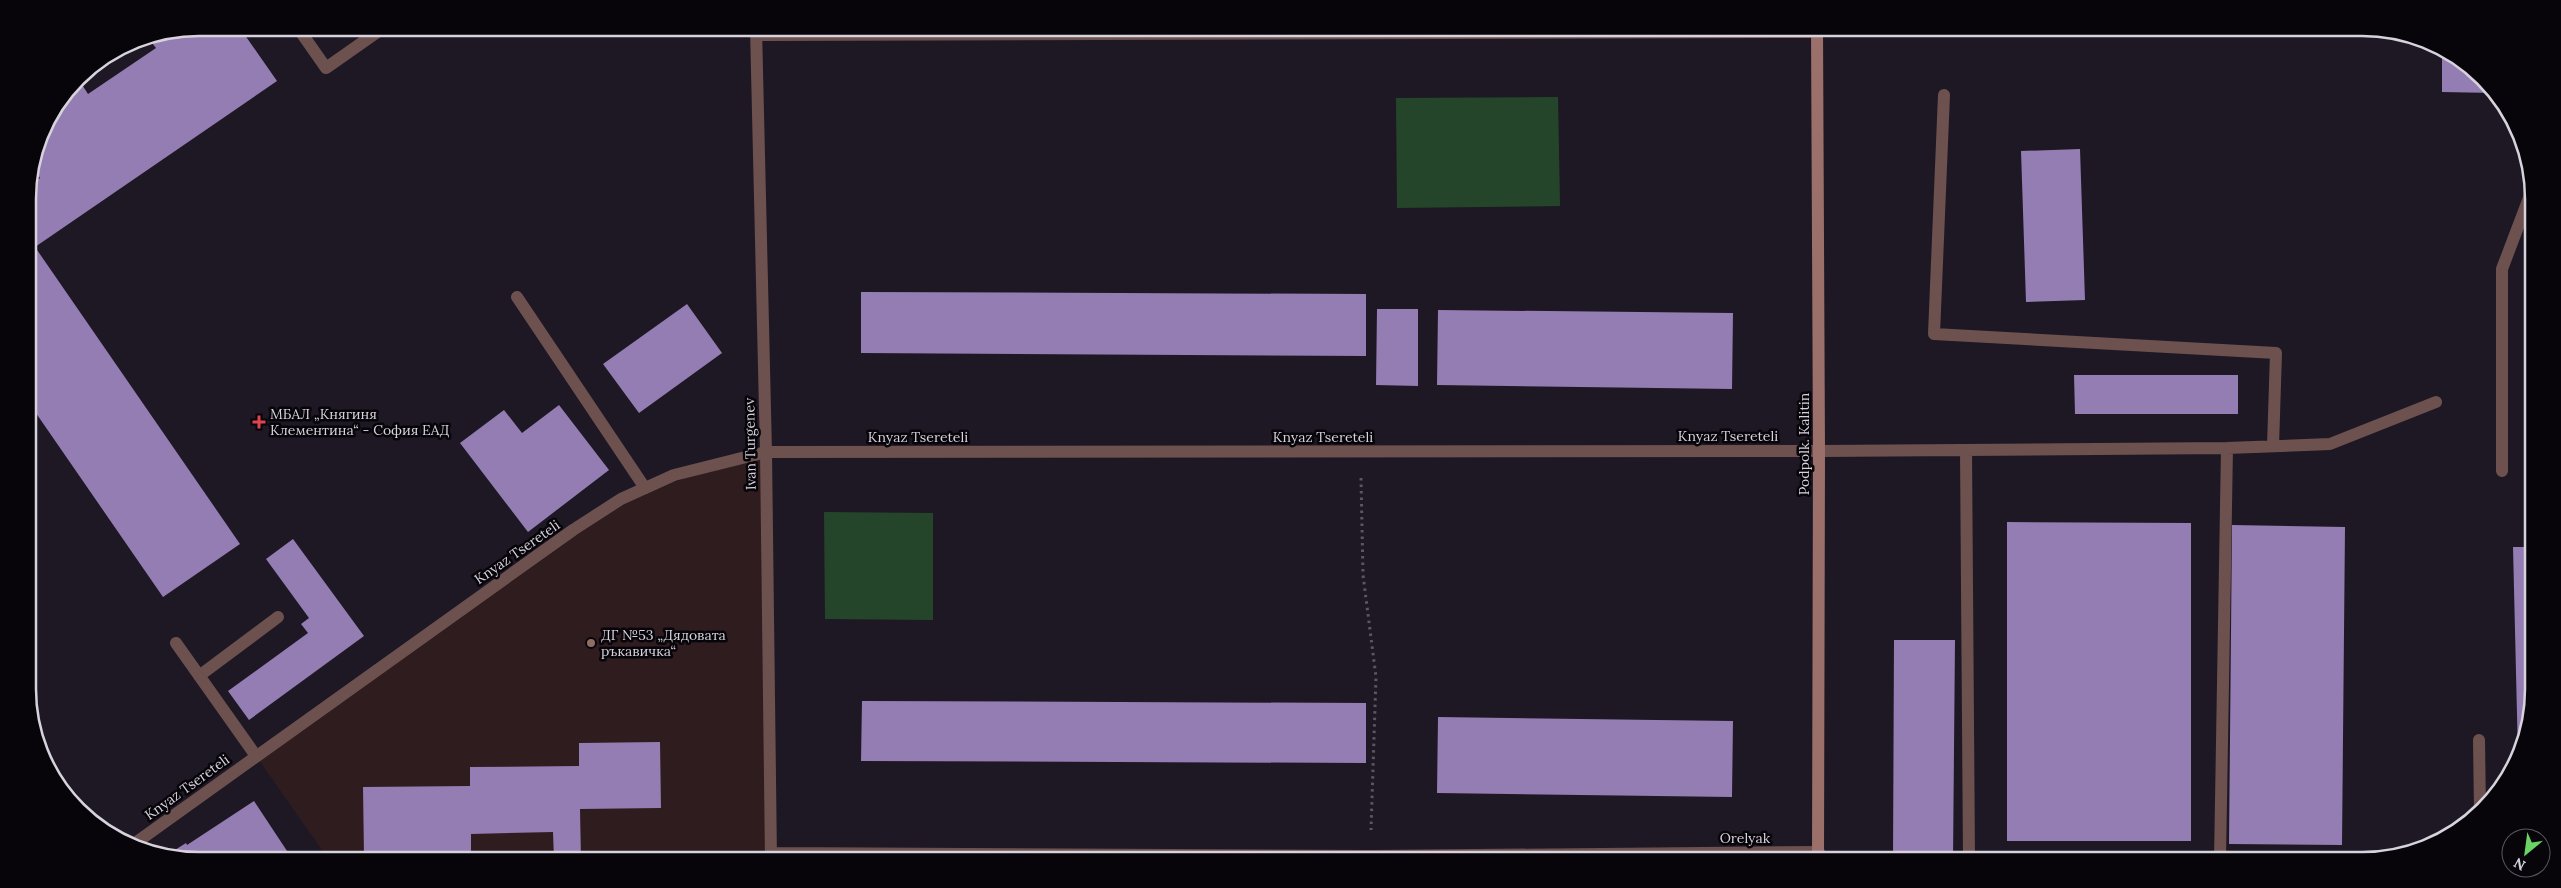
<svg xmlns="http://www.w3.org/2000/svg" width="2561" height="888" font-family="Lora,serif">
  <rect width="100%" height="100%" fill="#1e1825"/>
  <path fill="#2f1c1f" d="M766,452l5,408h-442l-73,-104 365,-257z"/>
  <path fill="#25452a" d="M1558,97l2,109 -163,2 -1,-110z
    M824,512l109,1v107l-108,-1z"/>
  <path fill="#947db2" d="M199,28h41l37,53 -242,166 205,297 -77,53 -134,-194 -1,-215 12,-10 -7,-11 12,-44 34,-43 9,14 68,-46 -8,-10z
    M2442,58h7l42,28 4,7 -53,-1z
    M2080,149l5,151 -59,2 -5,-151z
    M861,292l505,2v62l-505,-3z
    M687,304l35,49 -83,60 -36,-49z
    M1377,309h41v77l-42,-1z
    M1438,310l295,3 -1,76 -295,-4z
    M2074,375h164v39h-163z
    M559,405l50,65 -81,62 -68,-89 44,-33 18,23z
    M2007,522l184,1v318h-184z
    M2232,525l113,2 -3,318 -113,-1z
    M293,539l71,97 -115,84 -21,-29 80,-58 -7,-9 8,-6 -43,-59z
    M2513,547h20l1,142 -10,55 -6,12z
    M1894,640h61l-2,220h-60z
    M862,701l504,2v60l-505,-2z
    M1438,717l295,4 -1,76 -295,-4z
    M660,742l1,66 -81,1 1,51h-27l-1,-28 -82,2v26h-21v-4l-86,1 -1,-70 107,-1v-19l109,-1v-23z
    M254,801l39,59h-94l-32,-5 19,-12 1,2z"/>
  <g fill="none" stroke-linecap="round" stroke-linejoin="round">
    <path stroke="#5b5662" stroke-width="3" stroke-dasharray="2.5 4" stroke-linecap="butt" d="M1361,478l2,97 13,102 -5,153"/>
    <path stroke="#6d514e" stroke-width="12" d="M298,28l28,40 57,-40
      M1944,95l-10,239 342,19 -3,93
      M517,297l128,191
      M1966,450l3,410
      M1819,451l408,-3 103,-4 106,-42
      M2502,471v-202l30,-79
      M176,643l80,113
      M199,676l79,-59
      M2479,740l1,71
      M2220,860l7,-412"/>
    <path stroke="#6d514e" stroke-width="12" d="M756,28l10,424 5,408
      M756,35l1061,-3
      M134,844l439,-314 48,-31 53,-24 92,-23 1053,-1
      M771,853l599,3 449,-4"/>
    <path stroke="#9b706b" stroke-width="12" d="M1817,28l2,423 -1,409"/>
  </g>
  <path fill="#e0444e" stroke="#07050a" stroke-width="2" d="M256.5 414.5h5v5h5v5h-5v5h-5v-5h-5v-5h5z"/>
  <circle fill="#8d6e63" stroke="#07050a" stroke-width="2" cx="591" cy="643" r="5"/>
  <g text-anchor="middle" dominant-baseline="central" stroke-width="5" stroke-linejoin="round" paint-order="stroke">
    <g font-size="14" fill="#d7d3dd" stroke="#07050a" text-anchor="start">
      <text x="270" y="414">МБАЛ „Княгиня<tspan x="270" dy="16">Клементина“ - София ЕАД</tspan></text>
      <text x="601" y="635">ДГ №53 „Дядовата<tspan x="601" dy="16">ръкавичка“</tspan></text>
    </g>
    <g font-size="14" fill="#d7d3dd" stroke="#07050a">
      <text x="1728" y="436">Knyaz Tsereteli</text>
      <text x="918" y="437">Knyaz Tsereteli</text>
      <text x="1323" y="437">Knyaz Tsereteli</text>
      <text transform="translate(750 444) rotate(-91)">Ivan Turgenev</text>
      <text transform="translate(1804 444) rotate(-90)">Podpolk. Kalitin</text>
      <text transform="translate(517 552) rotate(-35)">Knyaz Tsereteli</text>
      <text transform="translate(187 787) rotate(-36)">Knyaz Tsereteli</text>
      <text x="1745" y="838">Orelyak</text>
    </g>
  </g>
  <path d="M0 0H2561V888H0ZM199 36H2362A163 163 0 0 1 2525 199V689A163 163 0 0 1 2362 852H199A163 163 0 0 1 36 689V199A163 163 0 0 1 199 36Z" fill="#07050a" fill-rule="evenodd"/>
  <path fill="none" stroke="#d7d3dd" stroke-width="2.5" d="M199 36H2362A163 163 0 0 1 2525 199V689A163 163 0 0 1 2362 852H199A163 163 0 0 1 36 689V199A163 163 0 0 1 199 36Z"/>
  <g transform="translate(2526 853) rotate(209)"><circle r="24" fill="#07050a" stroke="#5a575e"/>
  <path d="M0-4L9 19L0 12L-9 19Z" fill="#6ad364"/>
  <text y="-8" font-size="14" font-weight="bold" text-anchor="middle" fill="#d7d3dd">N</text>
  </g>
</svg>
